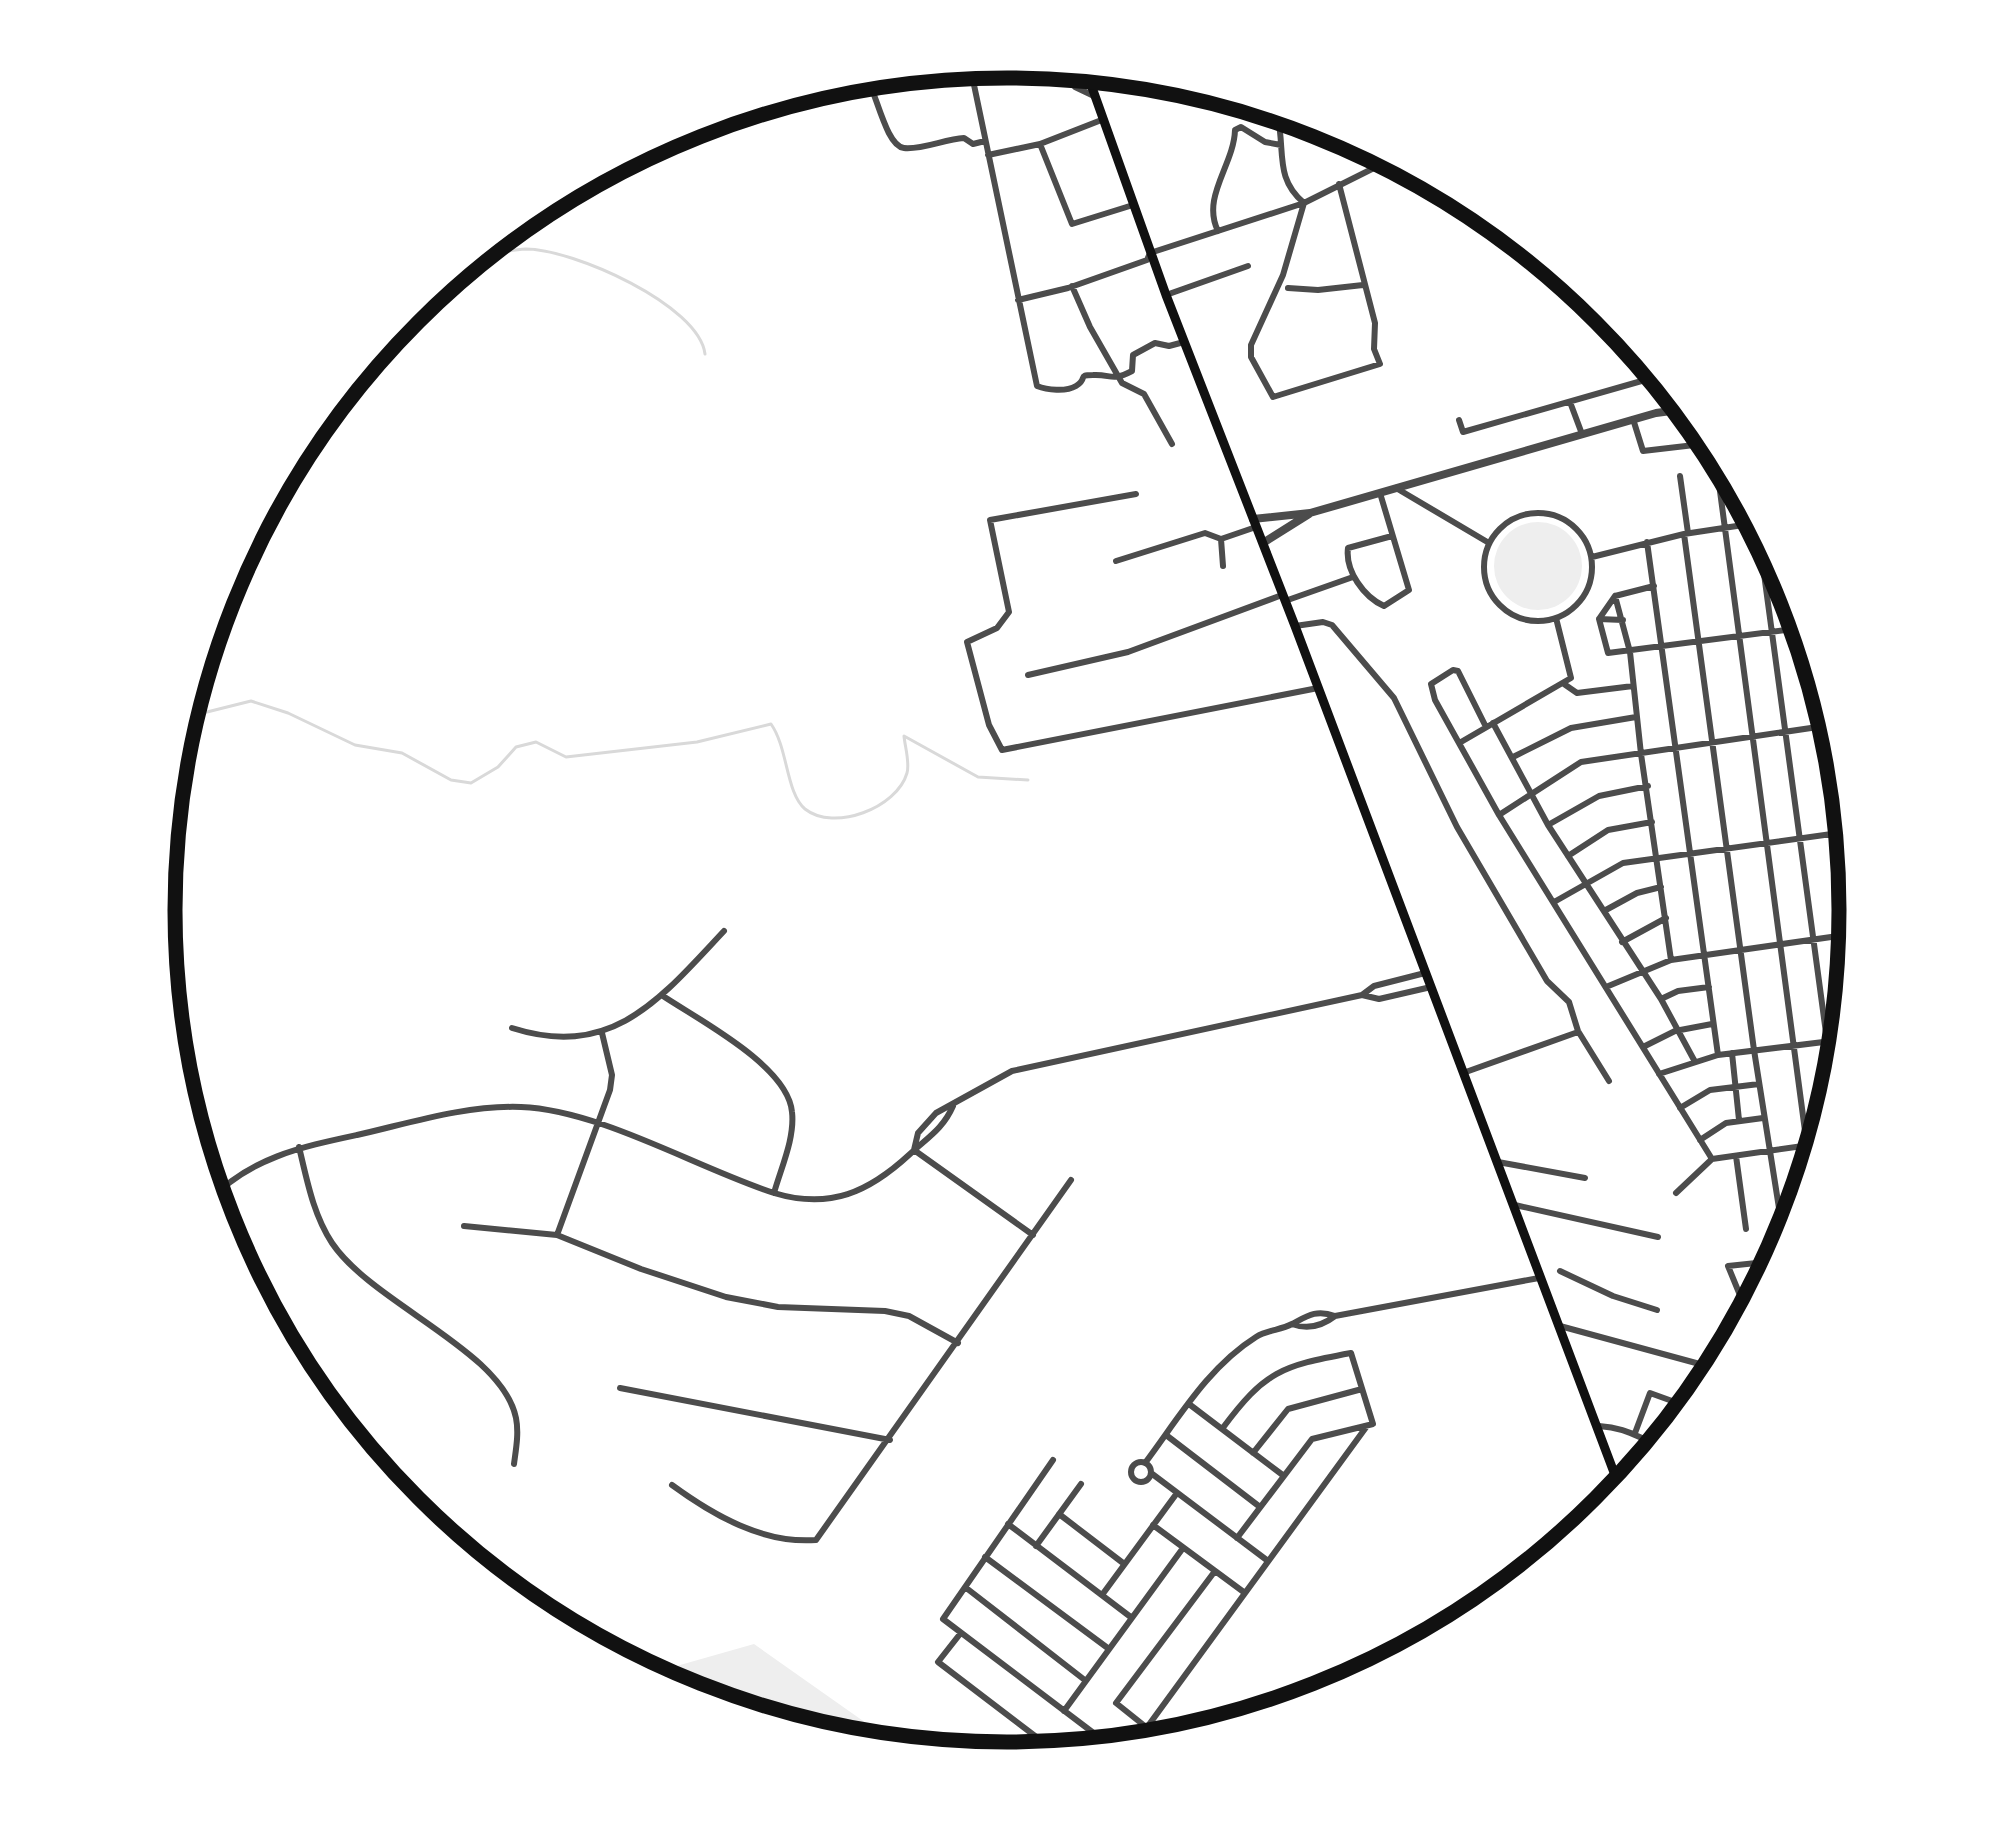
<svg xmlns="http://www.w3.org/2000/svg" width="2015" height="1821" font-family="Georgia,serif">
  <rect width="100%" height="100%" fill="#fff"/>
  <path fill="#eee" d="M1494 566a44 44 0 1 1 88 0a44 44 0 1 1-88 0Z
    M508,1599l151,72 95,-27 156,110 -70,-7 -160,-48 -147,-79z"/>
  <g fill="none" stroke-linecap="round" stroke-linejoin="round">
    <path stroke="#d9d9d9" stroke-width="3" d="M460,261c22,-4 44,-11 66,-12 47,0 173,56 179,105
      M180,712h27l44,-11 37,12 67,32 47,8 49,27 20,3 27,-16 18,-20 20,-5 30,15 131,-15 74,-18c17,24 15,69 34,85 29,23 92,-1 102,-36 3,-10 -2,-26 -3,-37l74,41 50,3"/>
    <path stroke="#4c4c4c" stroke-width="6" d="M969,61l68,325c10,4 29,6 39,0 13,-8 0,-11 17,-11 19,-1 18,7 39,-4l1,-16 22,-12 14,3 15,-4
      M1057,62l18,25 21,10
      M863,71c13,17 22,75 41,77 18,2 41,-9 60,-10l9,6 12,-3
      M1228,106l35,2 15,10c7,34 -3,61 26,85l94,-47
      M1040,144l32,80 61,-19
      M988,155l52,-11 64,-25
      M1304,203l-21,72 -32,70v12l22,40 107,-33 -6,-15 1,-26 -36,-139
      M1218,231c-17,-34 16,-66 17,-101l6,-3 24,15 16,3
      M1072,286l18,41 32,56 22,11 28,50
      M1288,288l30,2 45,-5
      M1166,295l82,-29
      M1018,300l50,-12 79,-28 3,-7 154,-50
      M1570,402l12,32
      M1633,419l10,32 77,-9
      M1459,420l4,12 203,-58
      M1716,461l91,685
      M1680,476l8,57
      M1396,488l93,55
      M1380,493l29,97 -25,16c-20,-9 -39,-35 -36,-58l44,-12
      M1136,494l-146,26 19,92 -12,16 -30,14 22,83 13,25 316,-62
      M1755,507l81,600
      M1484 567a54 54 0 1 1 108 0a54 54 0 1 1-108 0Z
      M1684,534l70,516 25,158
      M1221,539l2,27
      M1647,542l71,513
      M1592,557l92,-23 79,-12
      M1116,561l89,-28 16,6 35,-12
      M1654,586l-39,10 15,56 11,102 30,206
      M1615,596l-16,23 9,34 201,-26
      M1800,597l54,388
      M1285,601l68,-24
      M1599,619l24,1
      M1295,626l28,-4 9,3 62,73 63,129 90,154 22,21 9,29 31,50
      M1028,675l100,-23 154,-57
      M1564,684l13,9 56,-7
      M1493,723l55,102 113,174 33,61
      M1486,727l-28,-56 -5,-1 -22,14 4,16 64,115 213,344
      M1461,742l110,-64 -15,-60
      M1513,757l58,-29 65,-11
      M1499,815l82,-53 257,-38
      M1548,825l51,-29 49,-10
      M1568,856l40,-26 44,-8
      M1554,902l69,-39 230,-32
      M1604,911l33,-18 24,-6
      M1622,942l44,-24
      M1606,987l65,-27 188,-27
      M1362,995l17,4 52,-12
      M663,996c36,24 125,70 129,116 3,26 -11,56 -18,81
      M1661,999l17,-8 31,-4
      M512,1028c101,32 149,-30 212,-97
      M1643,1047l32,-16 37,-7
      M1732,1053l7,67
      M1463,1073l115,-41
      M1659,1074l59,-19 130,-16
      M1680,1108l30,-18 49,-6
      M1700,1140l26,-17 37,-5
      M299,1147c8,33 14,67 33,96 41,61 170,107 184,175 3,15 0,31 -2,46
      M1803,1147l7,44
      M914,1150l4,-17 18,-20 76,-42 350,-76 12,-9 51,-13
      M914,1150l119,85
      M1736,1156l10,73
      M1498,1162l87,16
      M1676,1193l36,-34 112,-16
      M208,1202c41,-44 93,-55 149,-67 53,-12 108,-30 164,-28 79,3 176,61 253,86 56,17 95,-1 136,-39 17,-16 33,-25 43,-48
      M1515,1205l143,32
      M464,1226l93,9 84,34 85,28 52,10 107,4 24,5 49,27
      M557,1235l53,-145 2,-15 -10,-42
      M1560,1271l53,25 44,14
      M1751,1322l-23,-56 56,-6
      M1292,1324c16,6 30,2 43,-8l204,-38
      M1560,1326l147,40
      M620,1388l270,52
      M1189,1404l95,72
      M1599,1426c31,2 39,13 67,21
      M1222,1429c43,-58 59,-63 129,-76l22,71 -61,15 -75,99
      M1635,1433l15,-40 47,17
      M1166,1435l94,72
      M1253,1453l35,-44 74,-20
      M1053,1460l-110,159 177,134
      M1131 1472a10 10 0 1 1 20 0a10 10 0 1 1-20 0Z
      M1145,1463c33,-44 63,-96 111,-126 11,-7 25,-7 36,-13 15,-8 24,-15 43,-8
      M1151,1473l117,88
      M672,1485c41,30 91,59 144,55l255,-360
      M1059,1514l64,49
      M1008,1524l124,94
      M1153,1525l92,68
      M1036,1546l45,-62
      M985,1557l124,92
      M965,1587l121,94
      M1102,1595l75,-102
      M960,1634l-22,28 126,96
      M1064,1711l119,-163
      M1146,1727l-30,-24 99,-132
      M983,1743l27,21
      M1129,1752l238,-326
      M1081,1757l16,-21"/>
    <path stroke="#4c4c4c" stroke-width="8" d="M1253,519l57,-6 346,-100 38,-5
      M1263,543l46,-29"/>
    <path stroke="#111" stroke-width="9" d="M1084,65l82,230 129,331 329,873"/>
  </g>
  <path d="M0 0H2015V1821H0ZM175 910a832 832 0 1 1 1664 0a832 832 0 1 1-1664 0Z" fill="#fff" fill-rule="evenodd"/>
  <path fill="none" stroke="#111" stroke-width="15" d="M175 910a832 832 0 1 1 1664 0a832 832 0 1 1-1664 0Z"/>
</svg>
